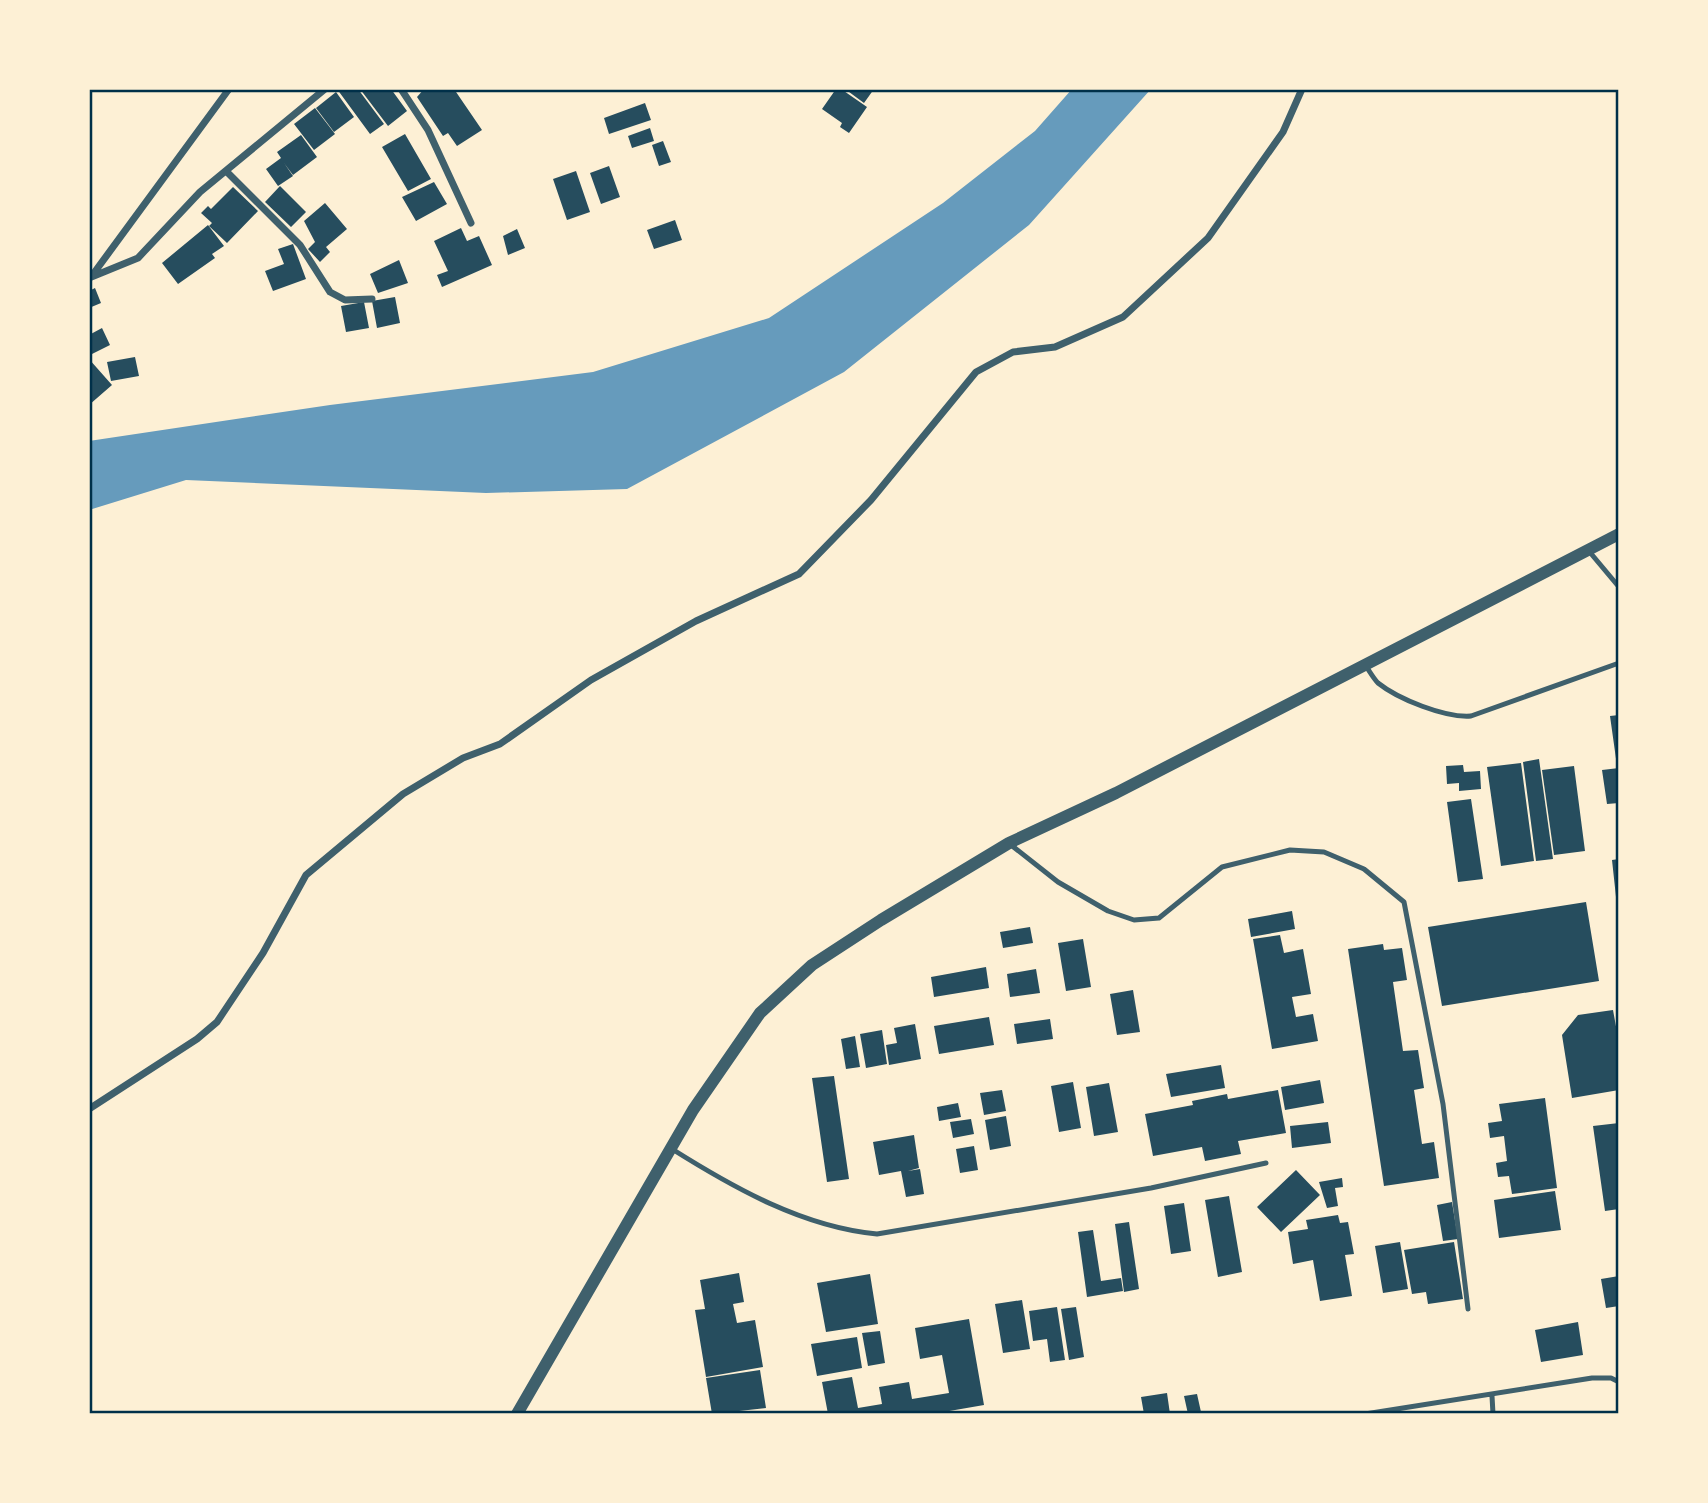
<svg xmlns="http://www.w3.org/2000/svg" width="1708" height="1503" font-family="'Open Sans',sans-serif">
  <rect width="100%" height="100%" fill="#fdf0d5"/>
  <path fill="#669bbc" d="M1072,89h79l-122,136 -185,147 -217,117 -141,4 -300,-13 -97,30v-69l241,-36 263,-33 176,-54 174,-115 92,-72z"/>
  <path fill="#264d5e" d="M337,89h21l26,35 -14,10z
    M360,89h31l16,22 -19,15z
    M424,89h30l28,41 -25,16 -9,-13 -5,3 -26,-39z
    M836,89h5l26,18 -18,26 -9,-6 2,-4 -20,-14z
    M845,89h29l-10,14z
    M336,92l18,25 -20,15 -18,-24z
    M645,103l6,17 -42,14 -5,-16z
    M315,108l20,26 -21,16 -20,-26z
    M650,128l4,13 -22,7 -4,-12z
    M405,134l26,45 -23,12 -26,-44z
    M301,135l16,22 -24,18 -9,-12 9,13 -15,10 -12,-17 15,-11 -4,-6z
    M663,141l8,21 -12,4 -7,-21z
    M609,166l11,31 -19,7 -11,-31z
    M576,171l14,41 -23,8 -14,-41z
    M434,182l13,22 -31,17 -14,-24z
    M280,186l26,26 -15,15 -26,-25z
    M233,187l25,24 -31,32 -18,-17 3,-3 -11,-10 7,-7 3,3z
    M325,203l22,26 -21,18 4,5 -10,10 -12,-13 7,-7 -11,-21z
    M675,220l7,20 -28,9 -7,-19z
    M208,225l16,21 -12,8 3,4 -37,26 -16,-21z
    M461,228l6,13 12,-5 13,29 -50,22 -5,-12 11,-4 -14,-30z
    M517,229l8,19 -17,7 -5,-19z
    M293,244l13,35 -33,12 -8,-20 19,-7 -6,-15z
    M399,260l9,23 -30,10 -8,-19z
    M95,288l6,15 -12,5v-17z
    M395,297l5,26 -23,5 -5,-27z
    M364,302l5,26 -23,4 -5,-26z
    M102,328l8,17 -18,9 -3,-19z
    M135,357l4,19 -28,5 -4,-19z
    M89,359l23,26 -23,20z
    M1619,715v51h-2l-7,-50z
    M1539,759l14,100 -17,2 -13,-99z
    M1521,763l13,98 -33,5 -14,-99z
    M1463,765l1,7 16,-1 1,18 -22,2v-8l-12,1 -1,-18z
    M1574,766l11,85 -31,4 -12,-85z
    M1619,768v35l-12,1 -5,-34z
    M1471,799l12,80 -25,3 -11,-80z
    M1619,859v37l-3,1 -4,-37z
    M1586,902l13,79 -157,25 -14,-79z
    M1292,911l3,18 -44,8 -3,-18z
    M1030,927l3,16 -30,5 -3,-16z
    M1280,935l4,18 19,-4 8,45 -19,3 4,20 17,-3 5,27 -46,8 -19,-110z
    M1083,939l8,48 -25,4 -8,-48z
    M1383,944l1,6 18,-2 5,32 -14,2 10,69 15,-1 6,38 -10,2 8,54 12,-2 5,36 -55,8 -36,-237z
    M986,967l3,21 -55,9 -3,-20z
    M1036,969l4,24 -30,4 -3,-23z
    M1133,990l7,42 -23,3 -7,-41z
    M1613,1010l6,33v47l-47,8 -10,-63 16,-20z
    M989,1017l5,28 -55,9 -5,-28z
    M1050,1019l3,20 -36,5 -3,-20z
    M915,1024l6,35 -32,6 -3,-20 11,-2 -3,-15z
    M882,1030l5,34 -21,4 -6,-34z
    M855,1036l5,31 -14,2 -5,-30z
    M1221,1065l4,23 -54,9 -5,-23z
    M834,1076l15,103 -22,3 -15,-104z
    M1320,1080l4,23 -39,7 -4,-23z
    M1073,1082l8,46 -22,4 -8,-46z
    M1109,1083l9,49 -24,4 -8,-49z
    M1002,1090l4,21 -22,4 -4,-22z
    M1278,1090l8,43 -48,8 3,13 -36,7 -3,-14 -49,9 -8,-42 48,-9 -1,-4 35,-7 1,5z
    M1545,1098l12,90 -45,6 -3,-18 -11,1 -2,-14 11,-2 -3,-25 -14,2 -2,-15 14,-2 -3,-17z
    M958,1103l3,14 -22,4 -2,-14z
    M1006,1116l5,30 -21,4 -5,-30z
    M971,1119l3,15 -21,4 -3,-16z
    M1328,1122l3,21 -39,5 -2,-22z
    M1619,1123v86l-14,2 -12,-85z
    M914,1135l5,33 -11,3 12,-2 4,25 -18,3 -5,-26 -22,4 -6,-33z
    M974,1146l4,24 -18,3 -4,-24z
    M1296,1170l24,25 -39,37 -24,-25z
    M1342,1178l1,9 -8,1 3,18 -11,2 -8,-26z
    M1555,1191l6,39 -62,8 -5,-38z
    M1229,1196l13,76 -24,5 -13,-77z
    M1452,1202l6,37 -15,2 -6,-36z
    M1184,1203l7,48 -20,3 -7,-48z
    M1338,1215l2,8 8,-1 6,32 -9,1 7,41 -32,5 -7,-41 -20,4 -5,-32 20,-3 -2,-9z
    M1129,1222l10,67 -15,3 -9,-68z
    M1093,1230l8,51 20,-3 2,13 -36,6 -9,-65z
    M1400,1242l8,47 -25,4 -8,-47z
    M1454,1242l9,57 -35,5 -2,-12 -14,2 -8,-44z
    M739,1273l5,29 -11,2 4,19 18,-3 8,47 -57,10 -11,-67 10,-1 -5,-29z
    M870,1274l8,50 -52,8 -9,-49z
    M1619,1276v30l-13,2 -5,-29z
    M1022,1300l8,49 -27,4 -8,-49z
    M1057,1307l8,53 -15,2 -3,-23 -14,2 -4,-30z
    M1076,1307l8,50 -15,3 -8,-51z
    M969,1319l15,86 -52,9h-104l-6,-32 30,-5 6,31 24,-4 -3,-17 30,-5 3,17 37,-6 -7,-38 -22,4 -5,-31z
    M1578,1322l5,33 -42,7 -6,-32z
    M880,1331l5,32 -17,3 -6,-33z
    M857,1337l5,31 -45,8 -6,-32z
    M760,1370l6,38 -54,6 -6,-36z
    M1167,1393l3,21h-26l-3,-17z
    M1197,1394l4,18 -13,2 -4,-18z"/>
  <g fill="none" stroke-linecap="round" stroke-linejoin="round">
    <path stroke="#3f606c" stroke-width="5" d="M1588,550l31,37
      M1365,665c4,5 8,13 13,18 20,16 67,35 93,33l148,-53
      M1011,845l47,37 50,29 26,9 25,-2 63,-51 68,-17 34,2 40,17 40,33 39,202 25,205
      M672,1149c62,39 131,78 205,85l274,-46 115,-25
      M1492,1396l1,18
      M1365,1414l227,-36h19l8,4"/>
    <path stroke="#3f606c" stroke-width="7" d="M401,89l27,41 43,93
      M226,171l74,74 30,47 15,8 27,-1
      M91,277l138,-188
      M89,278l49,-20 62,-66 125,-103
      M89,1109l108,-70 20,-17 46,-69 43,-78 97,-81 60,-36 37,-14 91,-64 105,-59 103,-47 72,-74 105,-128 37,-20 42,-5 68,-30 85,-79 75,-106 19,-43"/>
    <path stroke="#3f606c" stroke-width="12" d="M517,1414l176,-304 67,-97 52,-48 69,-45 128,-77 107,-50 503,-259"/>
  </g>
  <rect width="1708" height="1503" fill="none" stroke="#fdf0d5" stroke-width="182"/>
  <rect x="91" y="91" width="1526" height="1321" fill="none" stroke="#003049" stroke-width="2.5"/>
</svg>
